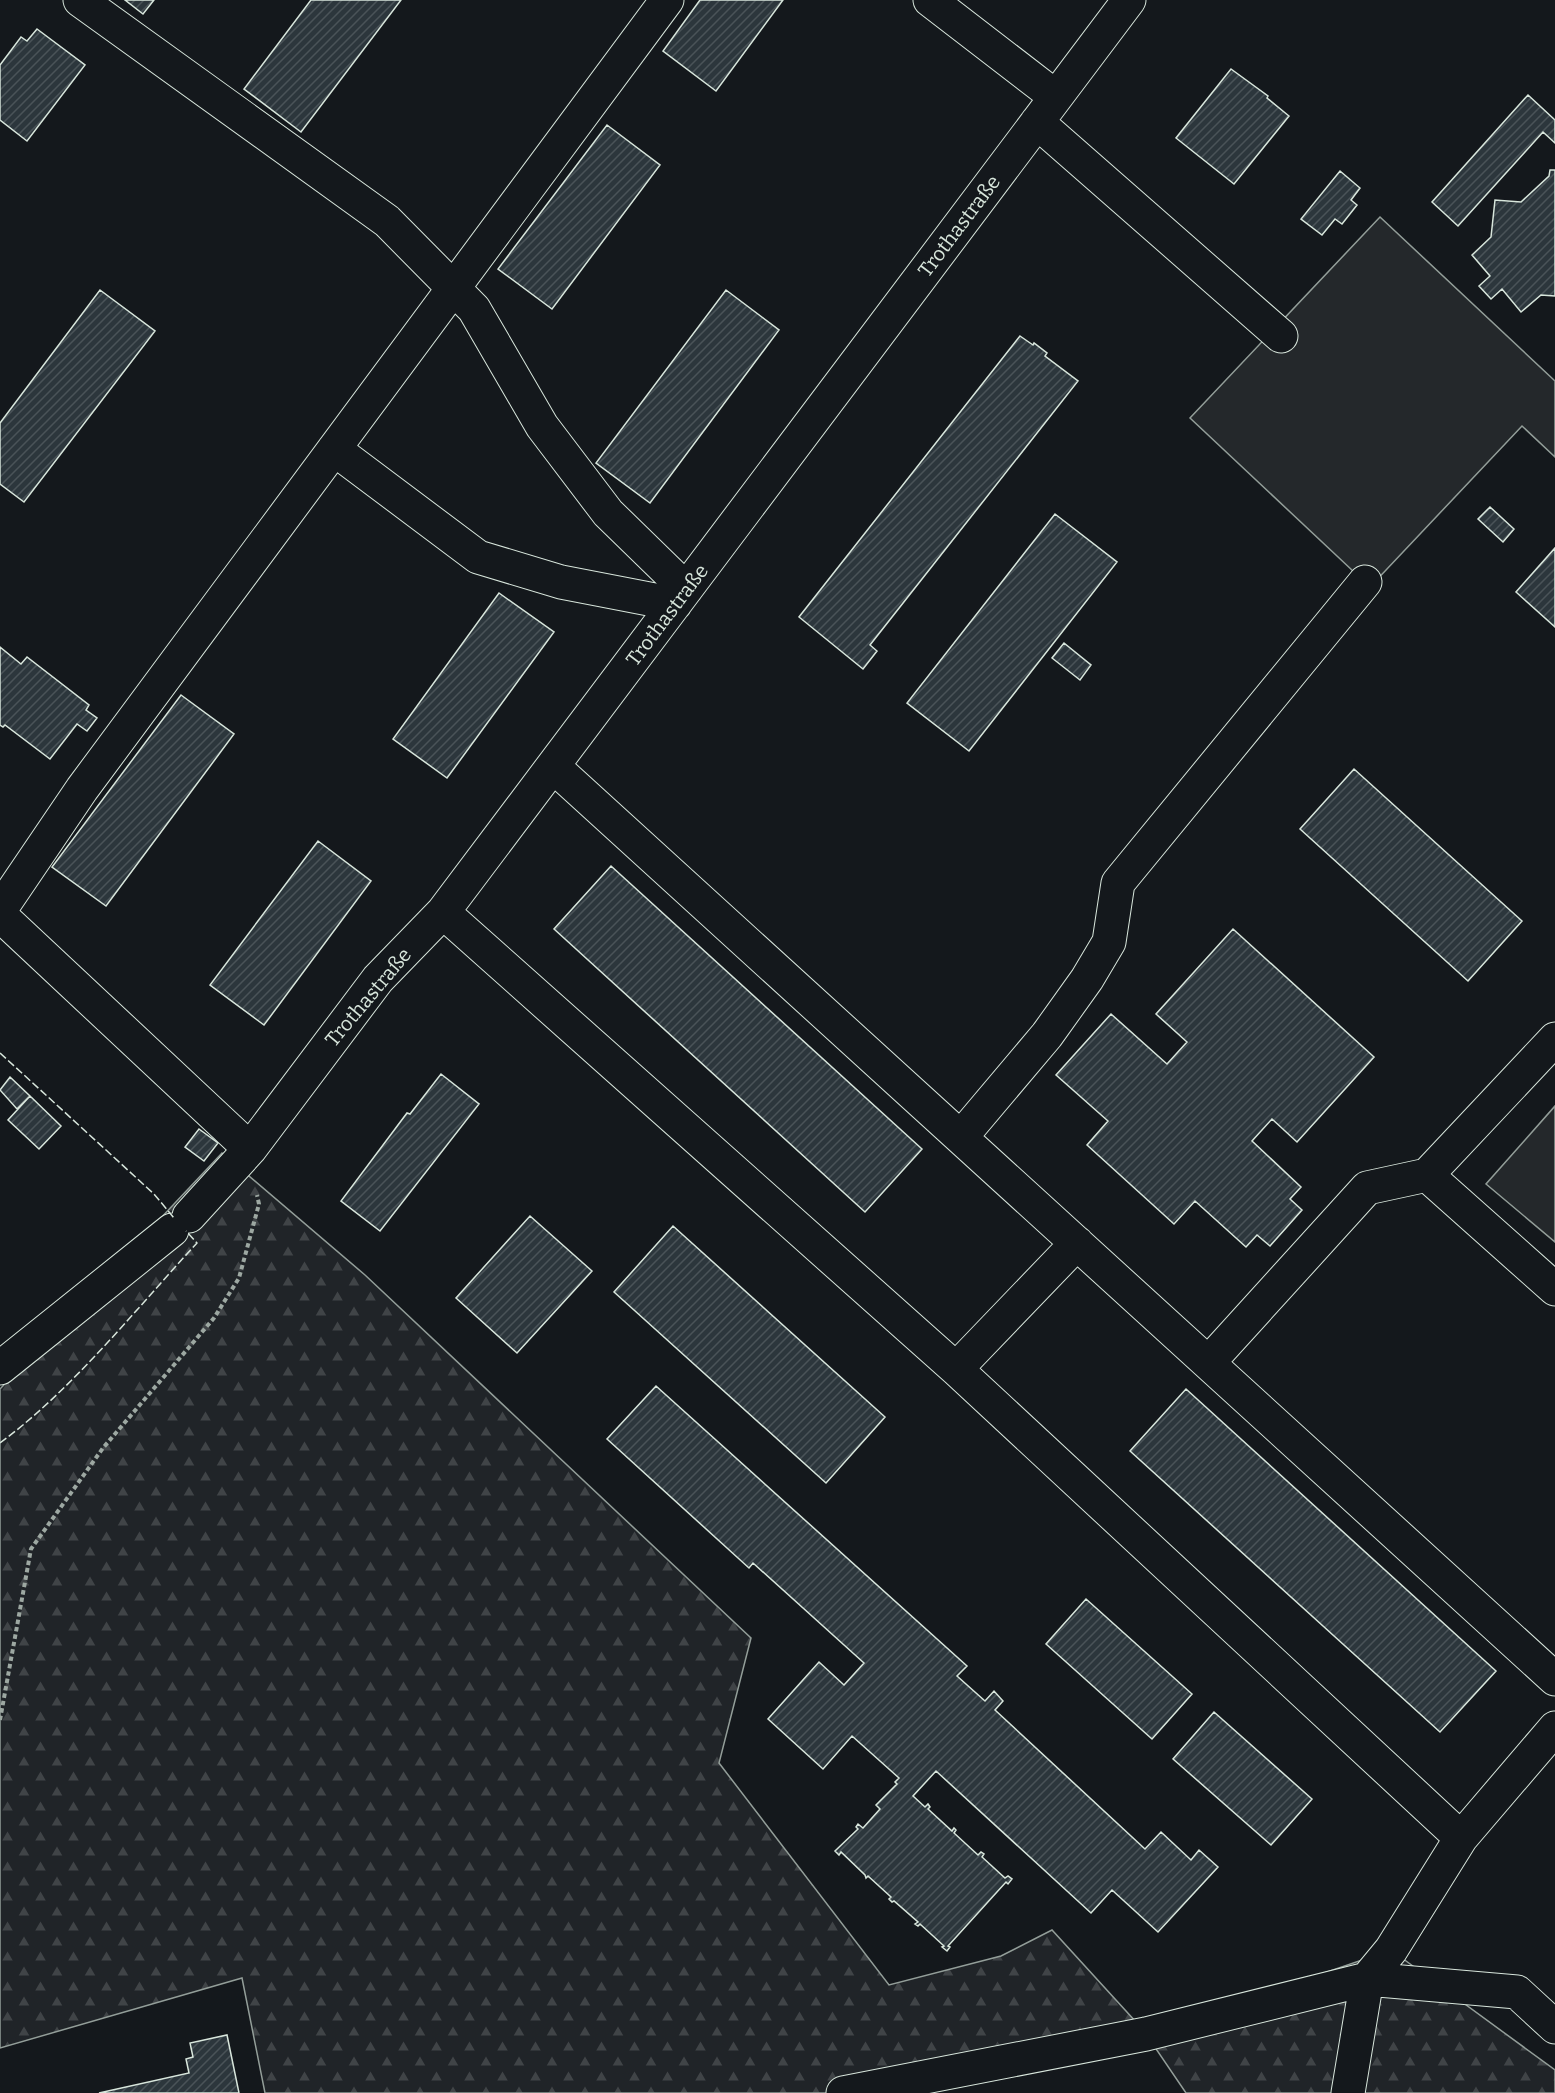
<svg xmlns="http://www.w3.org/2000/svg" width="1555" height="2093" font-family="Bitter,serif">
  <defs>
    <pattern id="forest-firs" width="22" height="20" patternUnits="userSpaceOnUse" patternTransform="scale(1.5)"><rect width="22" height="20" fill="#202428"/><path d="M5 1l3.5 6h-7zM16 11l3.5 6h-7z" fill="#404447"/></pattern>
    <pattern id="building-hatch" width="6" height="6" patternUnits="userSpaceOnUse" patternTransform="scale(1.5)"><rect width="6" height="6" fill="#2c363c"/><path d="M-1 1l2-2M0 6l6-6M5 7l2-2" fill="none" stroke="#4a5358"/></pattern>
  </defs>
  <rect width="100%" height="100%" fill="#14181c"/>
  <path fill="url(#forest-firs)" stroke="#939e99" stroke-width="1.5" d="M222,1153l143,122 386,363 -32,125 170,222 112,-29 51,-26 95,104 244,-84 164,120v23h-369l-40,-59 -303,59h-578l-23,-115 -242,70v-659z"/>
  <path fill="#24282b" stroke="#939e99" stroke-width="1.5" d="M1380,217l175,164v76l-33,-31 -152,161 -180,-169z
    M1555,1106v136l-69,-58z"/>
  <path fill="url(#building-hatch)" stroke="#d8e6dc" stroke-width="1.5" d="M125,0h29l-11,14z
    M311,0h90l-100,132 -57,-43z
    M700,0h83l-67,91 -53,-40z
    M37,29l48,36 -58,76 -27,-21v-55l21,-28 6,4z
    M1231,69l37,27 -1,2 22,18 -55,68 -58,-46z
    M1528,95l27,25v23l-12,-11 -85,94 -26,-24z
    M607,125l53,40 -108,144 -54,-40z
    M1550,170h5v126l-14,-1 -20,17 -19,-23 -11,10 -12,-13 11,-10 -18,-21 19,-18 4,-37 26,2 28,-26z
    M1340,171l20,17 -9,12 6,5 -15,19 -7,-5 -13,16 -21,-16z
    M100,290l55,41 -131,171 -24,-18v-61z
    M726,290l53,40 -129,173 -54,-40z
    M1020,336l13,9 1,-2 13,10 -2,3 33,25 -208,264 7,6 -14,18 -64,-52z
    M1490,507l24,22 -11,13 -25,-23z
    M1055,514l62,48 -148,189 -62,-48z
    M1555,548v79l-39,-35z
    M499,593l55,39 -107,146 -54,-39z
    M1064,643l27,22 -11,15 -28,-22z
    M0,647l21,17 6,-7 62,48 -3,5 11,8 -10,13 -10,-7 -27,35 -45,-34 -2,2 -3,-2z
    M181,695l53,39 -128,172 -54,-39z
    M1354,769l168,152 -54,60 -168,-152z
    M318,841l53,40 -107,144 -54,-40z
    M611,866l311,283 -57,63 -311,-283z
    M1233,929l141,128 -77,85 -25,-23 -20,22 49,46 -11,12 12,11 -32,36 -13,-11 -11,12 -51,-46 -21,23 -87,-79 21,-24 -52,-46 55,-61 56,50 20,-22 -31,-28z
    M441,1074l38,30 -99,127 -39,-30 66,-88 3,1z
    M10,1077l20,19 -13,13 -17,-19z
    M30,1096l31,30 -22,23 -31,-29z
    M199,1129l19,14 -14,18 -19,-14z
    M530,1216l62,55 -75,82 -61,-55z
    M673,1226l212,191 -59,66 -212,-191z
    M656,1386l311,280 -10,10 28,25 9,-10 9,10 -8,9 150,139 16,-17 30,28 8,-10 19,17 -60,65 -46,-42 -21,23 -155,-142 -23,25 12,11 3,-3 2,3 -2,2 24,22 2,-3 2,2 -2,3 24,22 3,-3 3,2 -2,3 23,21 3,-2 4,3 -4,5 -2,-2 -58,64 2,1 -3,4 -5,-4 2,-1 -24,-22 -2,2 -3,-2 3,-2 -24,-21 -2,1 -3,-3 2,-2 -23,-21 -2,2 -1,-3 -24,-23 -2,3 -4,-4 23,-22 -2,-2 2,-3 5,4 17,-19 -4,-4 21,-21 -2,-2 4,-4 -47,-42 -29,33 -55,-50 51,-57 25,23 20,-22 -111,-100 -4,5 -142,-129z
    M1186,1389l310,282 -56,61 -310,-281z
    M1086,1599l106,95 -40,45 -106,-95z
    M1214,1712l98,87 -41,46 -98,-86z
    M227,2035l12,58h-140l90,-20 -3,-14 7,-2 -3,-14z"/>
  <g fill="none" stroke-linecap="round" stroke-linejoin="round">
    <defs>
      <path id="minor" d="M80,0l307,221 87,88 68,117 66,87 78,76
        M930,0l126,97
        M1037,122l244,214
        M334,449l144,108 83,25 114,22
        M554,767l1001,912
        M0,910l82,-121 585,-789
        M443,912l513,457 505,469
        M0,915l250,234
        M961,1137l86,-102 40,-56 22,-37 9,-59 247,-301
        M1427,1175l128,-136
        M189,1216l61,-67 128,-170 65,-67 686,-912
        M1209,1362l158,-174 60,-13 128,114
        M0,1368l172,-138
        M956,1369l121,-126
        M843,2093l303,-59 221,-55 150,13 38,35
        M1348,2093l19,-114 24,-29 70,-112 94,-110"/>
    </defs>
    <use href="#minor" stroke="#d8e6dc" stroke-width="35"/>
    <path stroke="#9da8a2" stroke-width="4" stroke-dasharray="4.5 3" stroke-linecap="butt" d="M0,1720l31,-171 72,-101 111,-130 25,-40 20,-74 -2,-9"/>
    <use href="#minor" stroke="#14181c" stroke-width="33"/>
    <path stroke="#d8e6dc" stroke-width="1.5" stroke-dasharray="8 3" stroke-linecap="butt" d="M0,1053l154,141 20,24
      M0,1443c73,-54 135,-133 197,-200l-11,-12"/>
  </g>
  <g text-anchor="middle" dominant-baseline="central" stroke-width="4.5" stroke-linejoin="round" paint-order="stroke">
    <g font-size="20" fill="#d8e6dc" stroke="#14181c">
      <text transform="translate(959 226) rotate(-53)">Trothastraße</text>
      <text transform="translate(667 615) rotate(-53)">Trothastraße</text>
      <text transform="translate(368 997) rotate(-50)">Trothastraße</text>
    </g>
  </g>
</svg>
